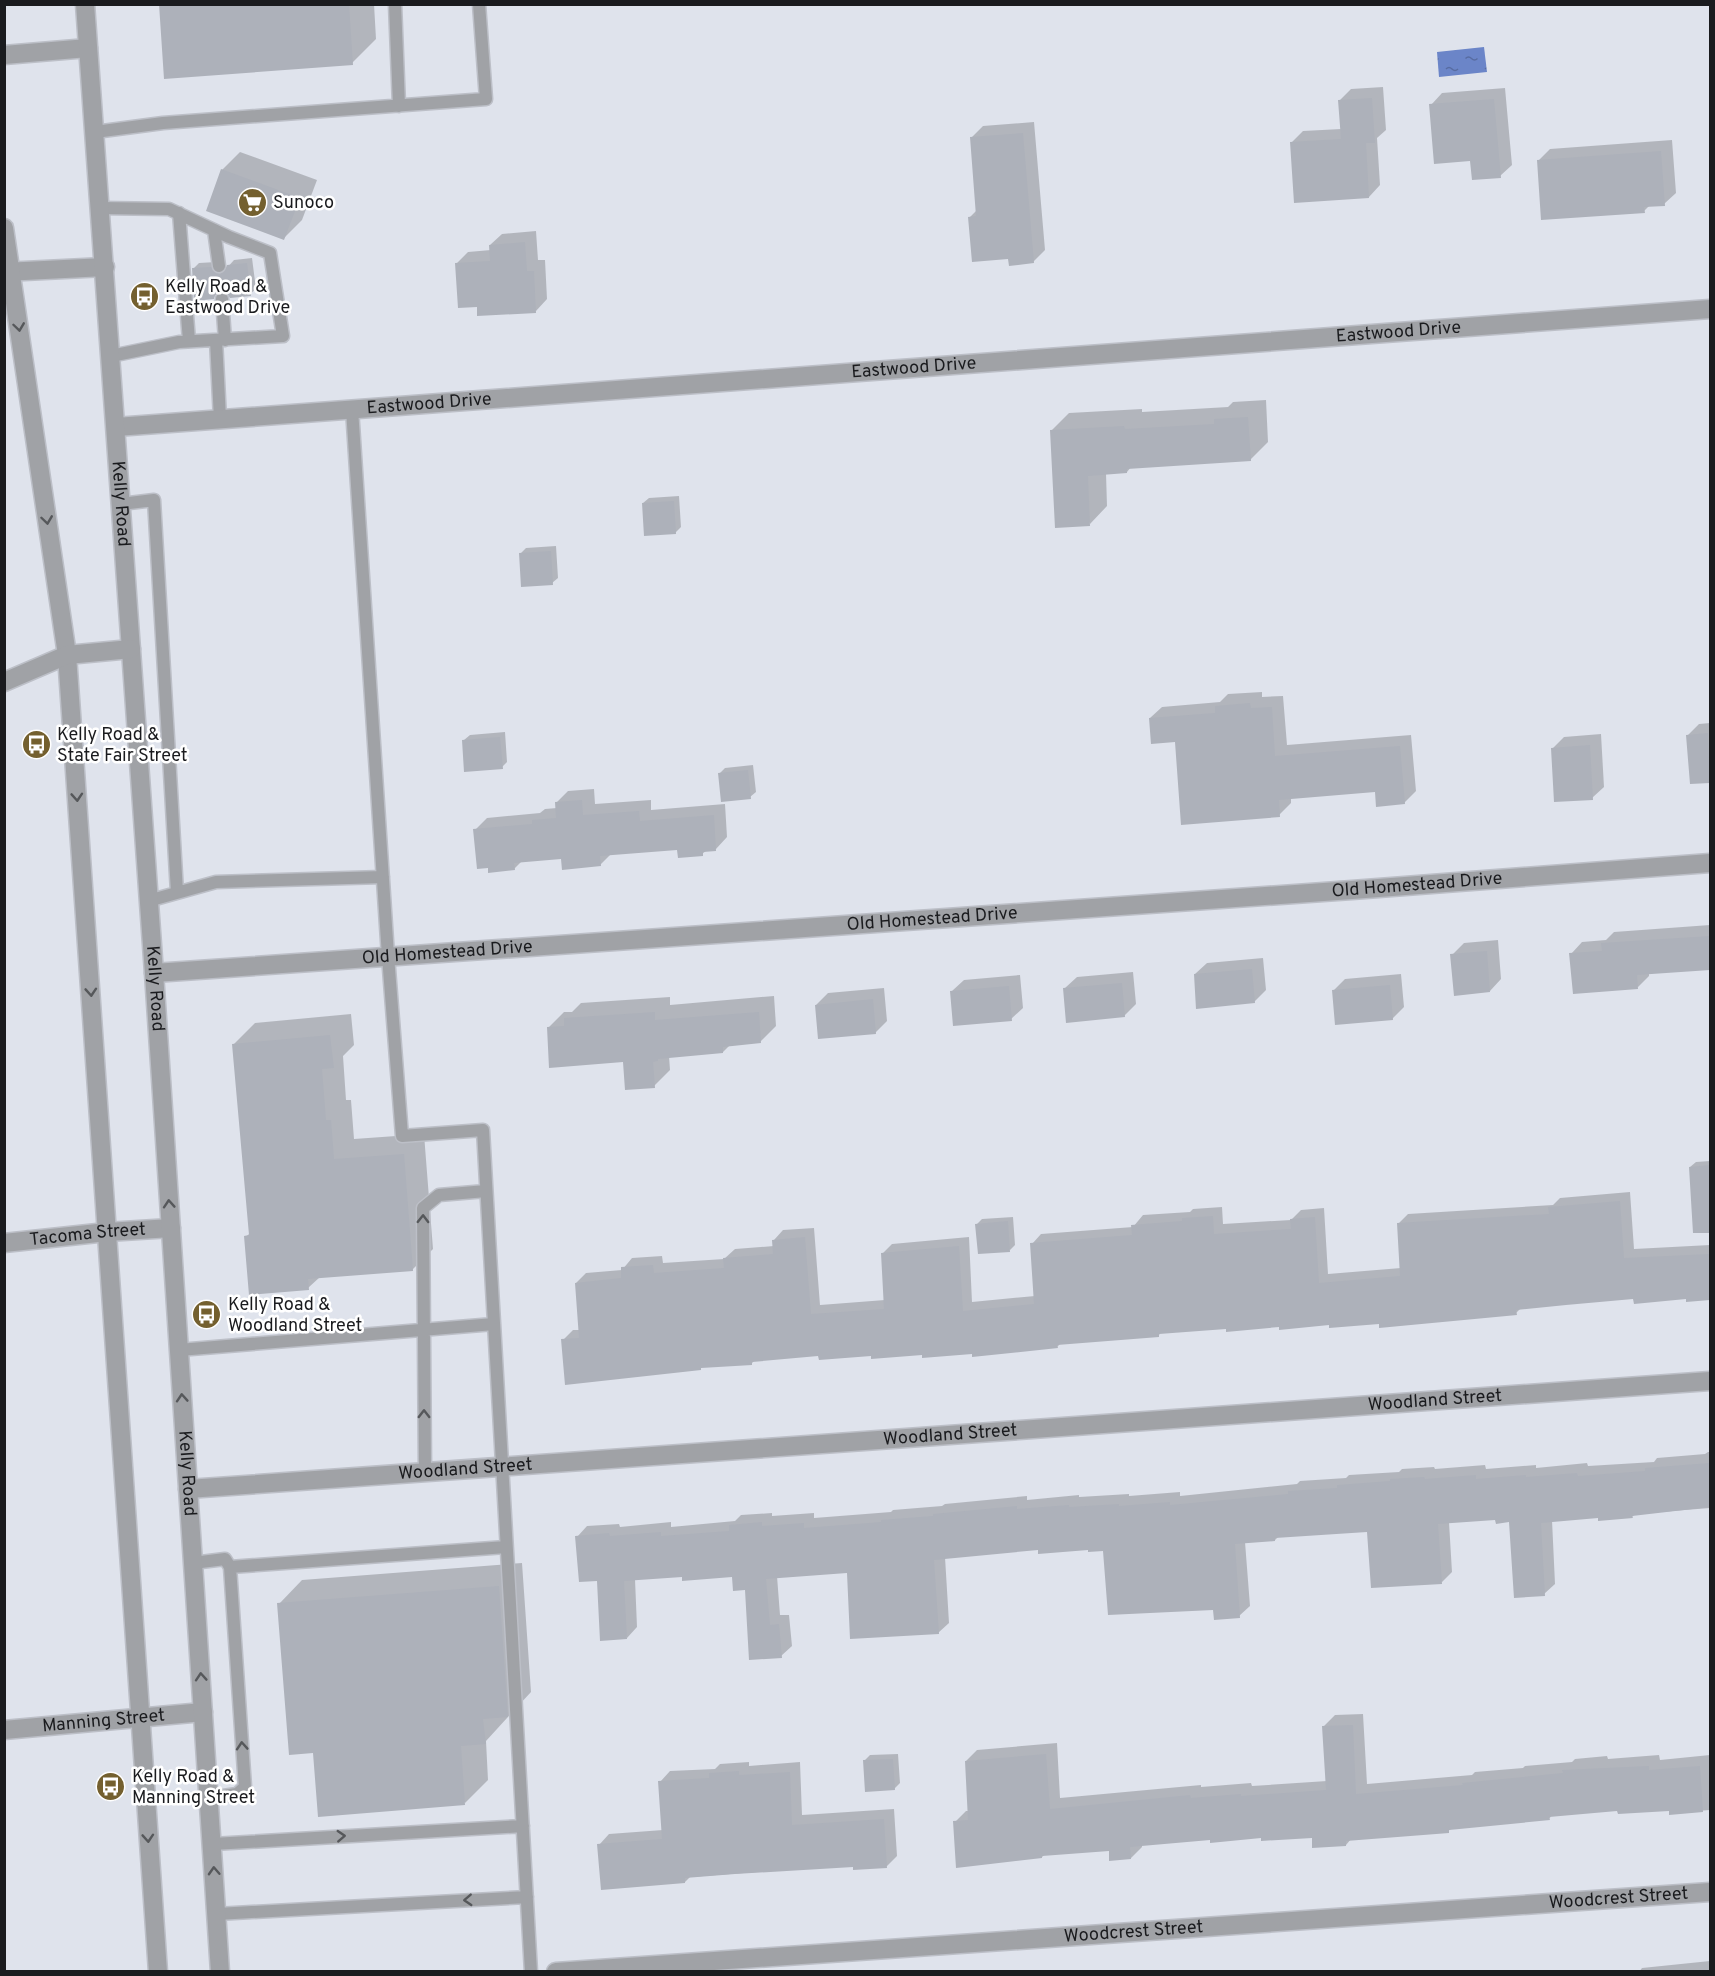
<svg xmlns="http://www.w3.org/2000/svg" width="1715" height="1976" font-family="Overpass,sans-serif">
  <defs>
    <pattern id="water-ripples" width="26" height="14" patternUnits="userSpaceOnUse" patternTransform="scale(1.5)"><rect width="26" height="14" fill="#6b85c8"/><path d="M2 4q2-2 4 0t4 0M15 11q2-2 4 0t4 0" fill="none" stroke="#576ca2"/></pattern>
  </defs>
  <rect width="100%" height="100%" fill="#dfe3ec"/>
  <path fill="url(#water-ripples)" d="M1484,47l3,25 -48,5 -2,-25z"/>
  <path fill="#0003" d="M161,4h213l2,35 -24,24z
    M1383,87l3,43 -9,8 3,47 -11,12 -78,-54 12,-12 38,-2 -2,-28 12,-12z
    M1505,88l7,77 -12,11 -69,-71 11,-12z
    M1034,122l11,128 -12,12 -63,-45 7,-7 -6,-72 12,-12z
    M1672,140l4,53 -12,11 -14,1 -6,6 -106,-50 12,-12z
    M240,152l77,28 -15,40 -18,18 -62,-68z
    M536,231l2,29h7l2,39 -11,12 -80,-47 12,-12 23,-2 -1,-5 12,-11z
    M252,258l4,31 -6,5 -29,-5 -8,9 -20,-29 6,-6 17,-1 2,4 8,3 8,-9z
    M1266,400l2,42 -18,18 -119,7 -4,5 -21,1 1,33 -17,18 -39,-93 18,-18 73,-4v3l86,-5 5,-5z
    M679,496l2,31 -6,6 -32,-30 6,-5z
    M556,546l2,32 -6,5 -32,-29 6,-6z
    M1262,692v5l21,-1 4,49 124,-10 5,56 -12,12 -28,-13 -85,8v5l-12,12 -103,-74 -26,-23 12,-11 58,-5 8,-8z
    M1710,723v58l-19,2 -3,-48 11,-11z
    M505,732l2,30 -5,5 -38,-27 6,-5z
    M1601,734l3,53 -12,11 -40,-49 12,-12z
    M753,765l3,27 -6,5 -30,-24 5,-5z
    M594,789l1,15 56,-4v10l74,-6 2,33 -11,12 -9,1 -5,4 -24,-6 -67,6 -11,11 -38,-7 -40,3 -8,8 -39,-39 12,-12 53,-5 5,-4 12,-1 -1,-5 12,-12z
    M1710,925v43l-61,5v3l-11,11 -67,-33 11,-12 24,-2 8,-8z
    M1498,940l3,39 -11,12 -38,-36 12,-12z
    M1263,958l3,32 -12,12 -59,-28 12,-11z
    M1133,972l3,32 -12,12 -59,-28 12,-11z
    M1401,974l3,33 -12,12 -59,-28 12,-12z
    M1020,975l3,33 -12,11 -59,-28 12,-11z
    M884,988l3,33 -12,12 -59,-28 12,-12z
    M774,996l2,30 -16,16 -30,3 -7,7 -54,4 1,14 -16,16 -29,-25 -77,-33 16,-16h8l9,-9 89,-6v8z
    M351,1014l3,31 -11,11 3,44h5l3,39 70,-5 9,115 -21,21 -92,7 -12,11 -62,-51 5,-5 -17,-188 21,-21z
    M1710,1161v35l-18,2 -2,-31 6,-5z
    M1630,1192l4,57 76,-4v53l-22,2 -1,-2h-52l-114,10 -5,5 -136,10 -152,5 -67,4 -2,3 -99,9 -3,3 -83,5 -154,3 -65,5 -3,3 -50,4 -2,2 -137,-29 10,-10h7l-4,-47 10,-10 36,-3 10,-12 30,-2 1,7 61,-4 11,-10 39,-3v-6l9,-10 31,-2 6,77 65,-5 -3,-46 10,-10 77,-7 3,65 63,-6 -3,-52 9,-10 92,-7 10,-12 47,-3 3,-3 29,-2 1,17 68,-4 10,-10 23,-2 4,66 73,-6 -3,-44 10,-10 145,-9 7,-7z
    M1013,1217l2,28 -5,5 -33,-26 5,-5z
    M1708,1452h2v56l-75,6 -3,3 -33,-1 -47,4 3,64 -11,10 -33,-73 -14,-3 -48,4 3,50 -10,10 -73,-52 -91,7 -3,3 -30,2 5,64 -11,10 -24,-8 -111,-59h-65l-94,8 4,66 -11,10 -90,-62 -71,5 3,39h9l3,31 -11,10 -35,-68 -12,-13h-50l-49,4 2,48 -10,11 -50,-101 10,-11 32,-2 1,3 51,-5v5l64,-6 6,-6 31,-2v3l42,-3v5l77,-6 2,-2 49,-4 3,-2 82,-8v4l52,-5v2l50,-3v2l51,-4v4l117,-12 3,-3 46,-3 3,-3 50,-3 3,-3 32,-2 1,2 50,-4 1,4 50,-4v3l51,-5 1,3 66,-4 3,-4 48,-4z
    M522,1563l9,129 -45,49 2,39 -23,23 -186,-199 23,-24z
    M1363,1714l4,70 105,-9 3,-3 48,-4 2,-2 47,-4 3,-3 32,-3 1,3 51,-4 1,5 50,-5v55l-40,3v-4l-51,1 -67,5 -3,4 -98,10 -3,2 -97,8 -5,6 -33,-9 -102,3 -69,5v3l-11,11 -21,-8 -65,4 -3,3 -87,-35 11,-11h3l-3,-50 11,-11 80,-7 3,55 141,-13v2l50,-4 1,3 75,-5 -3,-55 11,-11z
    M898,1754l2,29 -6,6 -30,-28 6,-6z
    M749,1762v4l51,-4 2,53 92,-6 3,47 -10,10 -33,-1 -164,12 -5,5 -86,-37 10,-11 54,-4 -3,-48 10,-11 45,-2 5,-5z
    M1710,1961v11h-71l3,-4z"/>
  <path fill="#adb1ba" d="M159,4h190l4,61 -189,14z
    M1372,98l3,45h-9l3,55 -75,5 -4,-61 51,-3 -3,-39z
    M1494,99l7,79 -29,2 -2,-19 -36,3 -5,-60z
    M1023,133l11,130 -25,3 -1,-7 -36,3 -4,-45 8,-1 -6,-79z
    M1661,151l4,55 -21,1 1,6 -104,7 -4,-60z
    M221,169l79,29 -16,42 -78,-29z
    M525,242l2,29h7l2,42 -59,3v-9l-19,1 -3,-45 35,-2 -1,-16z
    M247,263l4,33 -21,2 -4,-6 -5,-1 -6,4 -1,4 -20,2 -2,-33 19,-1 2,4 7,3 4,-2 3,-7z
    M1248,417l3,44 -124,8v4l-39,3 2,50 -35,2 -5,-98 74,-4 1,3 89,-5v-5z
    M674,501l2,33 -32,2 -2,-33z
    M551,551l2,34 -32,2 -2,-34z
    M1250,703l1,5 21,-1 3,49 125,-10 5,58 -29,3 -1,-15 -96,8 1,17 -99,8 -6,-83 -24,2 -2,-26 66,-5v-7z
    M1708,733l2,50 -20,1 -4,-49z
    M500,737l3,32 -39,3 -2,-32z
    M1590,745l3,55 -39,2 -3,-54z
    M748,770l3,29 -30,3 -3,-29z
    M582,800l1,15 56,-4 1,10 74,-6 2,36 -13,1v4l-25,2 -1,-8 -77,6 1,10 -39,4 -1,-11 -47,4 1,7 -27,3v-5l-11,1 -4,-40 59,-5v-4l24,-2 -1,-16z
    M1710,936v34l-73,5 1,14 -65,5 -4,-41 33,-2 -1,-8z
    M1487,951l3,41 -36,4 -4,-42z
    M1252,969l3,34 -59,6 -2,-35z
    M1122,983l3,34 -59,6 -3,-35z
    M1390,985l3,35 -58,5 -3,-35z
    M1009,986l3,35 -59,5 -3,-35z
    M873,999l3,35 -58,5 -3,-34z
    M655,1012v8l104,-8 2,31 -38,4v6l-65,6v2l-5,1 2,26 -30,2 -2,-28 -74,6 -2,-41 17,-1v-8z
    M330,1035l4,33 -12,1 4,51h5l3,39 70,-5 9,117 -105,8 1,11 -60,5 -5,-59 5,-1 -17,-191z
    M1710,1165v68h-17l-4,-66z
    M1620,1201l4,57 86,-4v46l-24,2v-3l-52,5 -1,-5 -67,6 -50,5 1,5 -138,13v-4l-50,4v-3l-50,5v-3l-53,5v-3l-67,5v3l-102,8 1,3 -86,9v-3l-50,4v-3l-51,4v-3l-52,4 -1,-4 -66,6v3l-51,3v2l-136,15 -4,-46 18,-1 -4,-55 46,-5v-11l32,-2 1,8 70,-5 -1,-10 50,-4 -1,-14 33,-3 6,77 73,-5 -3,-56 78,-7 4,65 71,-7 -4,-61 102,-8 -1,-10 51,-4v-3l31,-2 1,18 77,-5 -1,-10 25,-2 4,66 81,-7 -3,-53 152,-9 -1,-7z
    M1008,1221l2,31 -32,2 -3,-30z
    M1710,1463v44l-78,9 1,2 -35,3v-3l-57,5 4,73 -31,2 -5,-76 -13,2 -1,-4 -57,4 4,60 -71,4 -4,-56 -92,6v3l-40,3 5,74 -26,2 -1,-10 -105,5 -5,-64 -15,1v-2l-50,4v-4l-104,10 5,74 -89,5 -3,-66 -81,6 4,46 9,-1 3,34 -33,2 -4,-70 -12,1 -1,-14 -50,4v-4l-58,4 3,58 -27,2 -3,-60 -18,1 -4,-46 34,-3 1,3 51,-4v4l68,-5v-6l33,-3v4l42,-3v5l77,-6v-2l52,-4v-2l84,-8v3l52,-4v2l50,-3v2l51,-4v3l118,-11v-3l49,-3v-3l53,-4v-2l34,-2 1,2 51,-4v4l50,-4v2l51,-4 1,3 67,-5v-3z
    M499,1586l9,131 -25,2 3,25 -25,2 4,59 -147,12 -5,-64 -24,2 -12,-152z
    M1353,1725l3,69 107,-9 -1,-2 101,-10 -1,-3 87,-4v4l51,-4 3,46 -34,3v-4l-51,3 -1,-3 -68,6 1,3 -101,10v3l-103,8v5l-34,2v-10l-51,3v-3l-51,5v-3l-80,7 1,12 -22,2v-10l-67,5v2l-86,10 -3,-47 15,-1 -3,-59 81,-7 4,55 140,-14 1,3 50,-4v2l85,-6 -4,-64z
    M893,1759l2,31 -30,2 -2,-32z
    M739,1771v4l51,-3 2,53 92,-6 3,49 -34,2v-3l-118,7 -50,4v5l-84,7 -4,-46 65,-5 -4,-58 51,-3v-5z"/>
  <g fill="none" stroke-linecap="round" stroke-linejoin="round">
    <defs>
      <path id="service" d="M395,4l4,102
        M95,132l68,-9 323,-24 -7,-95
        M100,208l69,1 60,28 41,16 13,83 -104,6 -68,14
        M179,213l10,128
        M214,230l5,36
        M222,299l3,41
        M216,340l4,79
        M352,409l36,547 14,180 81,-6 48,842
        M121,504l33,-4 23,392
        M148,901l68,-19 167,-5
        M179,1350l315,-26
        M425,1472l-2,-264 16,-13 47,-4
        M193,1563l32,-4 5,8 15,220 -8,7 -28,4
        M230,1567l276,-20
        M213,1844l310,-18
        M217,1914l310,-17"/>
      <g id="minor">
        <path d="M4,55l84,-7"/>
        <path d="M4,272l101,-5"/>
        <path id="s1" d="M116,427l1594,-118"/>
        <path id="s2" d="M154,973l1198,-83 358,-27"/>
        <path id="s3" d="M4,1243l103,-11 64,-4"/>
        <path id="s4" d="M188,1489l1522,-108"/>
        <path id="s5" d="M4,1730l199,-18"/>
        <path id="s6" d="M556,1972l1154,-80"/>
      </g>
      <g id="tertiary">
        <path id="s7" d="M85,4l69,969 66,999"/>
        <path d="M4,228l63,427 91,1317"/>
        <path d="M4,682l63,-27 64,-6"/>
      </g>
    </defs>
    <use href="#service" stroke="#bcbfc7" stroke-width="15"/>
    <use href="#minor" stroke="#bcbfc7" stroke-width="21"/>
    <use href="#tertiary" stroke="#bcbfc7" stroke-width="21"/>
    <use href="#service" stroke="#a0a2a6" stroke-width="12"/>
    <use href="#minor" stroke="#a0a2a6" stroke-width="18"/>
    <use href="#tertiary" stroke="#a0a2a6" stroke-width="18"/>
  </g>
  <defs><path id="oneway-chevron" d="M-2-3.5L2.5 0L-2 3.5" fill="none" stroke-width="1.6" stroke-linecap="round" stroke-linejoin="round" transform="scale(1.5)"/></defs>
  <g stroke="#56585b">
    <use href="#oneway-chevron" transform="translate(19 327) rotate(82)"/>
    <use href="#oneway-chevron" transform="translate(47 520) rotate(82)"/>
    <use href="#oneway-chevron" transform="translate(77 797) rotate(86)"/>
    <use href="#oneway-chevron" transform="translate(91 992) rotate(86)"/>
    <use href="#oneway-chevron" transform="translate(169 1204) rotate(-94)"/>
    <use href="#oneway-chevron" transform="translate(423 1219) rotate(-89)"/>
    <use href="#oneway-chevron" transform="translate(182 1398) rotate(-94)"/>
    <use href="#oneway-chevron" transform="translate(424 1414) rotate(-90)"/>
    <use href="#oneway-chevron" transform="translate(201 1677) rotate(-94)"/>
    <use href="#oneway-chevron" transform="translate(242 1746) rotate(-94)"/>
    <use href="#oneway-chevron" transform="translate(341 1836) rotate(-3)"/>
    <use href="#oneway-chevron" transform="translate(148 1838) rotate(86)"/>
    <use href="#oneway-chevron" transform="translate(214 1871) rotate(-93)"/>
    <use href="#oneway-chevron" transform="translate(468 1900) rotate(177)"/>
  </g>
  <defs>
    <symbol id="supermarket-disc" viewBox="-11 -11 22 22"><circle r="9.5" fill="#74602f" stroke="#fff"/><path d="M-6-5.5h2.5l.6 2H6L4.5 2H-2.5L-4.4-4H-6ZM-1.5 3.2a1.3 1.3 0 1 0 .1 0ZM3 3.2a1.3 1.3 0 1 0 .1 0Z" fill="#fff"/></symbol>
    <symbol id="bus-disc" viewBox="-11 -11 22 22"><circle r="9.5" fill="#74602f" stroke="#fff"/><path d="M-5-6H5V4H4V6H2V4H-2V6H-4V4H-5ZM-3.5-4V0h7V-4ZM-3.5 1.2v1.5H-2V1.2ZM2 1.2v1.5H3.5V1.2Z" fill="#fff"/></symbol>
  </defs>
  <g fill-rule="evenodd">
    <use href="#supermarket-disc" x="236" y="186" width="33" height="33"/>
    <use href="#bus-disc" x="128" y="280" width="33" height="33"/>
    <use href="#bus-disc" x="20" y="728" width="33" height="33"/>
    <use href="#bus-disc" x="190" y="1298" width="33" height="33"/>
    <use href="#bus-disc" x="94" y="1770" width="33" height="33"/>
  </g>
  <g text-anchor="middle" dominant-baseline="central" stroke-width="5" stroke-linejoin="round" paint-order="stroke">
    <g font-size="18" fill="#1a1b1e" stroke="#fff" text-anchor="start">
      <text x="273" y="203">Sunoco</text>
      <text x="165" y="287">Kelly Road &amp;<tspan x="165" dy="21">Eastwood Drive</tspan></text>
      <text x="57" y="735">Kelly Road &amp;<tspan x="57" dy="21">State Fair Street</tspan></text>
      <text x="228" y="1305">Kelly Road &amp;<tspan x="228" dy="21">Woodland Street</tspan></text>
      <text x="132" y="1777">Kelly Road &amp;<tspan x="132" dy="21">Manning Street</tspan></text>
    </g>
    <g font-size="18" fill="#1a1b1e" stroke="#fff">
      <text stroke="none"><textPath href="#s1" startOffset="1286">Eastwood Drive</textPath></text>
      <text stroke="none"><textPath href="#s1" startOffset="800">Eastwood Drive</textPath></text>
      <text stroke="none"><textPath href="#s1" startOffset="314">Eastwood Drive</textPath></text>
      <text stroke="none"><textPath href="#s7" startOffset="501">Kelly Road</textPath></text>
      <text stroke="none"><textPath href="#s2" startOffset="1266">Old Homestead Drive</textPath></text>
      <text stroke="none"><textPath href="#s2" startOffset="780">Old Homestead Drive</textPath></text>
      <text stroke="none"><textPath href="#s2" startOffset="294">Old Homestead Drive</textPath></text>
      <text stroke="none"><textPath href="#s7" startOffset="987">Kelly Road</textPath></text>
      <text stroke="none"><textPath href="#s3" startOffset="84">Tacoma Street</textPath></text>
      <text stroke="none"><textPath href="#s4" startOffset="1250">Woodland Street</textPath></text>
      <text stroke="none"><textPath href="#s4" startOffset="764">Woodland Street</textPath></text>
      <text stroke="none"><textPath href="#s4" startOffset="278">Woodland Street</textPath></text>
      <text stroke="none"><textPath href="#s7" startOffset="1473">Kelly Road</textPath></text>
      <text stroke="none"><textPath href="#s5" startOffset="100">Manning Street</textPath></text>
      <text stroke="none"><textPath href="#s6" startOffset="1065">Woodcrest Street</textPath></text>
      <text stroke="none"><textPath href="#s6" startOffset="579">Woodcrest Street</textPath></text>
    </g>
  </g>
  <rect width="1715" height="1976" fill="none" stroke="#1a1b1e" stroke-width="12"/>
</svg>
